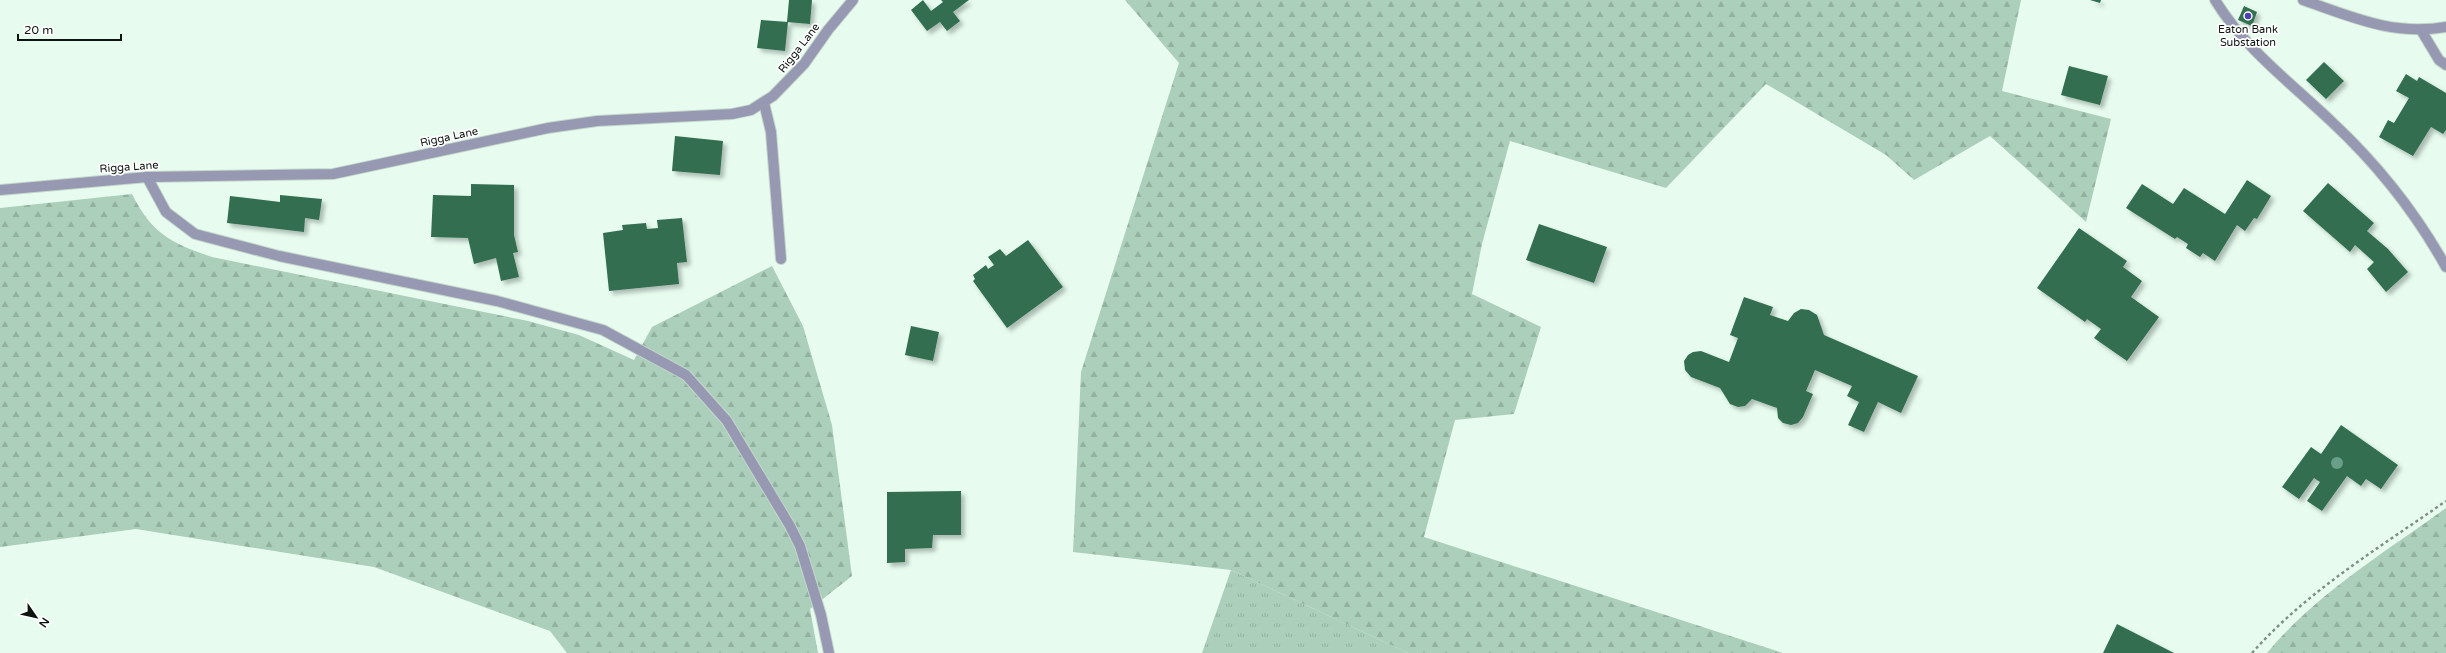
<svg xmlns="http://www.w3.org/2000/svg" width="2446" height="653" font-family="'Varela Round',sans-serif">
  <defs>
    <pattern id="grass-tufts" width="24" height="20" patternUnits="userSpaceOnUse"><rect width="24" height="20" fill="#abcfba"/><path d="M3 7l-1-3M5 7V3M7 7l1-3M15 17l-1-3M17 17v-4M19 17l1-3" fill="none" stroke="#92b19f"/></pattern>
    <pattern id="forest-firs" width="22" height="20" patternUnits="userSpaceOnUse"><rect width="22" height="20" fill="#abcfba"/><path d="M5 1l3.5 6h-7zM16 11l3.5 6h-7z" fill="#92b19f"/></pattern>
    <filter id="shadow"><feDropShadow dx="3.5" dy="3.5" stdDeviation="2" flood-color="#0004"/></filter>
  </defs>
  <rect width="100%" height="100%" fill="#e7fcef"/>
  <path fill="url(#grass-tufts)" d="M1231,570l177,83h-206z"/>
  <path fill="url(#forest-firs)" d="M1125,0h896l-19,91 109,28 -25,103 -96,-86 -76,44 -28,-25 -120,-71 -100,104 -156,-47 -28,103 -10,50 69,33 -27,87 -59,6 -31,117 359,116h-375l-177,-83 -158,-18 8,-180 98,-309z
    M132,194c20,40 39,49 80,63l316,64 51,14 55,25 18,-33 120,-61 31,60 29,99 20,151 -42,33 8,44h-251l-17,-22 -176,-64 -238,-38 -136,18v-339z
    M2446,508v145h-179c49,-59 117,-100 179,-145z"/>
  <path fill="#326e50" filter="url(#shadow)" d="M789,0h23l-2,24 -23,-2z
    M923,0l8,11 12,-9 -2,-2h28l-16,12 7,9 -13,10 -7,-9 -13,9 -16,-21z
    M2090,0h11l-1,3z
    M2244,6l13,6 -5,14 -14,-6z
    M761,20l27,2 -3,29 -28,-3z
    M2324,62l20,19 -18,18 -20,-19z
    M2069,66l39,10 -8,29 -39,-10z
    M2406,74l11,7 2,-4 27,16v37l-3,4 -12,-7 -18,29 -34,-19 9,-17 6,3 15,-25 -13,-7z
    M675,136l48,5 -3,34 -48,-4z
    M2247,180l24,16 -14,23 -3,-1 -9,13 -8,-6 -22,36 -12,-8 -3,4 -14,-9 2,-4 -11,-7 -2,2 -49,-31 16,-24 31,20 11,-16 41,26z
    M2328,183l46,40 -7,8 21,18 20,23 -22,20 -19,-23 7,-7 -19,-17 -5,7 -47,-41z
    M471,184l43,1v50l4,17 -5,1 6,24 -18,4 -5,-23 -22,6 -6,-26 -37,-1 2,-42 38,1z
    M280,195l42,4 -3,21 -14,-2 -1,14 -77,-9 3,-27 50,6z
    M682,218l5,44 -10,1 2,21 -70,7 -6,-58 20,-3 -1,-5 24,-2 1,6 11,-1 -1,-8z
    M1539,224l68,23 -13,36 -68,-23z
    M2079,228l48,33 -4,6 19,14 -11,16 28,20 -32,44 -33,-23 7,-9 -14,-10 -2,3 -48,-34z
    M1028,240l35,47 -56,41 -34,-47 2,-2 -2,-4 13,-10 2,4 6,-4 -6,-8 12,-8 6,7z
    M1744,297l29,10 -3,8 18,6 6,-8 7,-4 8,1 8,5 7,20 94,41 -17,37 -23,-11 -14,30 -16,-7 11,-23 -12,-6 5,-10 -37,-16 -9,21 7,3 -10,23 -5,6 -7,2 -8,-2 -5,-5 -1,-10 -25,-9 -7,7 -7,1 -8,-3 -10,-16 -29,-11 -6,-7 -1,-9 4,-6 5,-3 8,-1 28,11 9,-24 -8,-3z
    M911,326l28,6 -6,29 -28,-6z
    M2341,425l57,40 -17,24 -15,-10 -5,7 -14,-10 -25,35 -15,-10 13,-19 -6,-4 -15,21 -17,-12 29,-40 10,7z
    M961,491v44h-28l-1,13 -27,1v13l-18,1v-71z
    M2117,624l57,29h-71z"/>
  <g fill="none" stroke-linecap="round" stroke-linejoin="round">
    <defs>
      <path id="service" d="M2215,0c30,49 76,83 117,122 45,42 84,91 114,145
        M2421,30l18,30 7,5
        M764,103l7,29 10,127
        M147,177l19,35 29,22 84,22 218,45 106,29 83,45 41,46 63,105 10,20 21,69 8,38"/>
      <path id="minor" d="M0,190l147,-13 186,-3 215,-46 49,-7 135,-7 19,-4 22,-14 31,-32 24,-34 25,-30"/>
      <path id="tertiary" d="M2303,0c49,17 90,36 143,27"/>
    </defs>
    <use href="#service" stroke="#c4d7cb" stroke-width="12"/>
    <use href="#minor" stroke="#c4d7cb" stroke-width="12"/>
    <use href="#tertiary" stroke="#c4d7cb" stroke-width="12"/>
    <path stroke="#808f86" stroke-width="2.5" stroke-dasharray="3 3" stroke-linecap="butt" d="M2252,653c55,-62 127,-105 194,-152"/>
    <use href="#service" stroke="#9799b2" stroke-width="10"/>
    <use href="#minor" stroke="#9799b2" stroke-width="10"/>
    <use href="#tertiary" stroke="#9799b2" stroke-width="10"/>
  </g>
  <circle fill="#699e88" cx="2337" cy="463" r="6"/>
  <circle fill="#4c3fb6" stroke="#fff" stroke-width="1.5" cx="2248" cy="16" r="4"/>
  <g text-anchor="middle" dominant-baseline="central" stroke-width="3.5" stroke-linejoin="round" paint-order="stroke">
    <g font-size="11" fill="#0d1410" stroke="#fff">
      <text x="2248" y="29">Eaton Bank<tspan x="2248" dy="13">Substation</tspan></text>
    </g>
    <g font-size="11" fill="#0d1410" stroke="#fff">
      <text transform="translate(799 48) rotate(-52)">Rigga Lane</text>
      <text transform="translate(449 137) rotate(-12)">Rigga Lane</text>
      <text transform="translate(129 167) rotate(-4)">Rigga Lane</text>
    </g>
  </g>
  <g transform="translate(36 617) rotate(124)" stroke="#ffffff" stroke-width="3" paint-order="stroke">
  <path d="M0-3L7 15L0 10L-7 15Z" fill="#0d1410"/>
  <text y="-6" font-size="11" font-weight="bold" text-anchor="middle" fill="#0d1410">N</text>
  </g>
  <path d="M18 34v6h103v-6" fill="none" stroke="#0d1410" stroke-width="2"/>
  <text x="24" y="34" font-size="12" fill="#0d1410" stroke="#ffffff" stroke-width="3" paint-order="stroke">20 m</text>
</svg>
